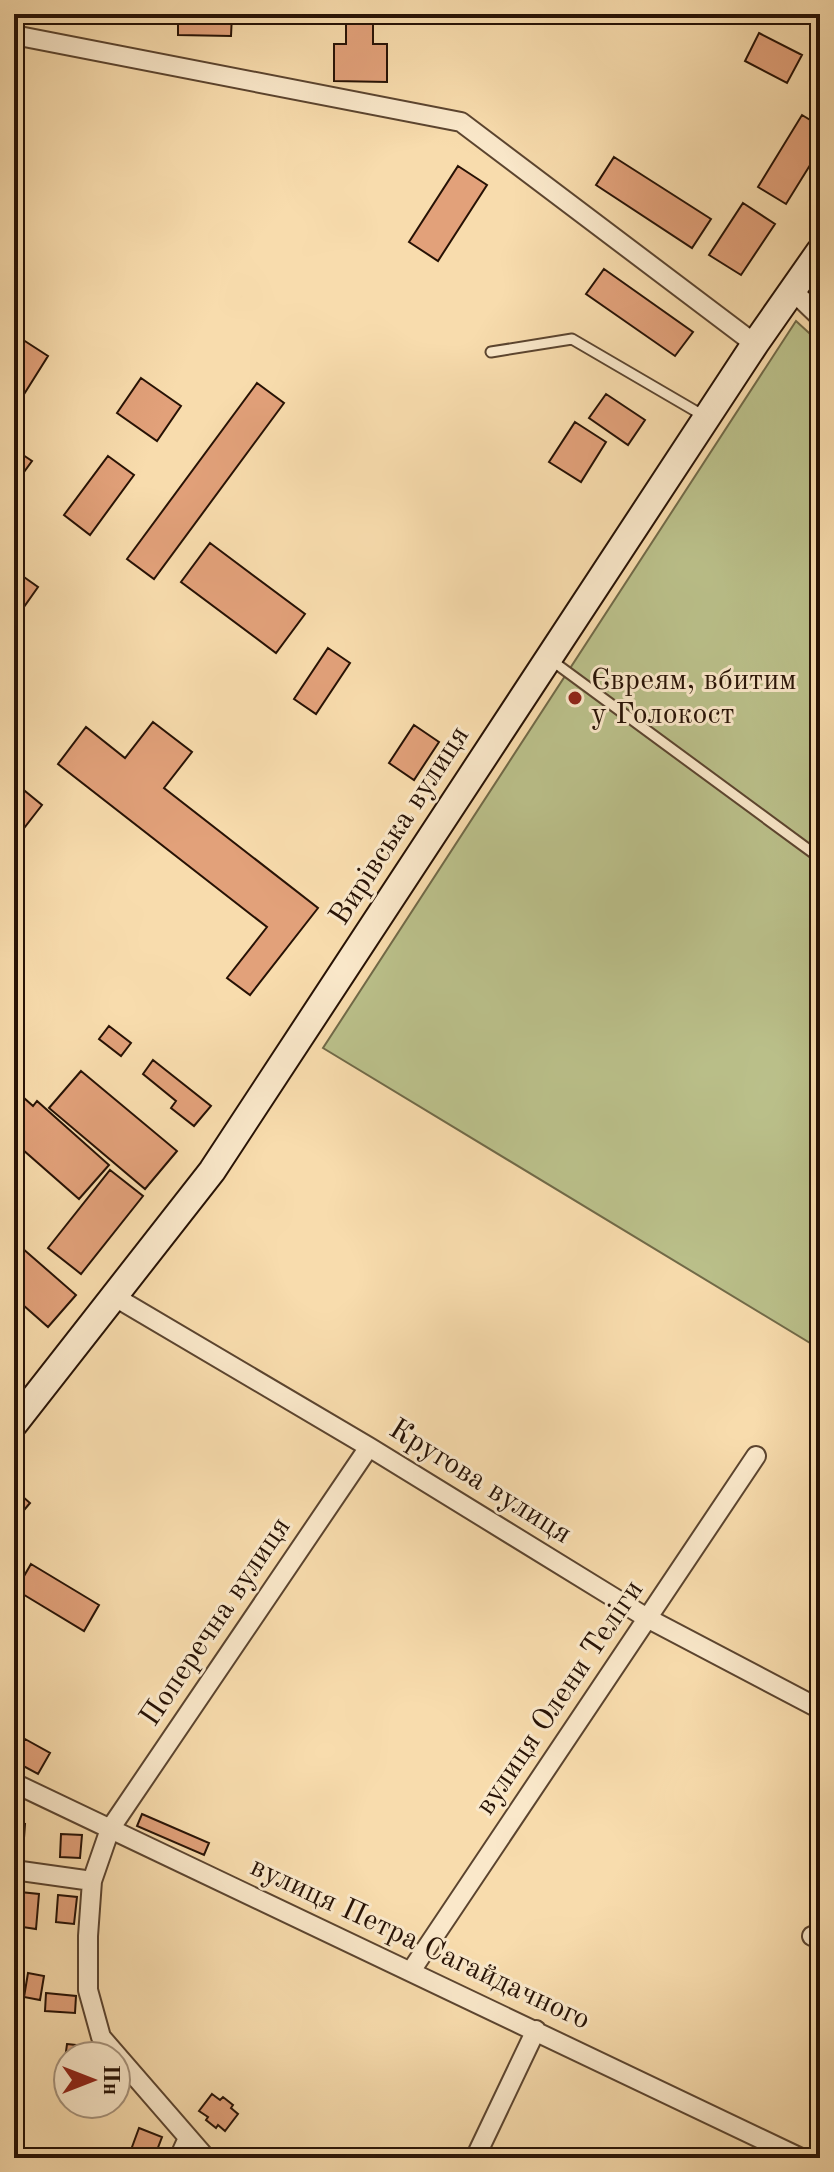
<svg xmlns="http://www.w3.org/2000/svg" width="834" height="2172" font-family="'Old Standard TT',serif">
  <rect width="100%" height="100%" fill="#f8dcad"/>
  <filter id="stains"><feTurbulence type="fractalNoise" baseFrequency=".0025" numOctaves="4"/><feColorMatrix values="0 0 0 0 .2 0 0 0 0 .09 0 0 0 0 .02 0 0 0 .5 -.17"/></filter>
  <radialGradient id="worn" r=".72"><stop offset=".6" stop-color="#630" stop-opacity="0"/><stop offset="1" stop-color="#630" stop-opacity=".3"/></radialGradient>
  <path fill="#bbc18b" stroke="#716a48" stroke-width="2" d="M796,321l24,22v1006l-497,-301z"/>
  <path fill="#e2a17a" stroke="#271205" stroke-width="2" d="M178,14h54l-1,22 -53,-1z
    M346,14h114v2l-87,-1v29h14v38l-53,-1v-37h12z
    M759,33l43,22 -15,28 -42,-22z
    M802,115l18,11v23l-34,55 -28,-17z
    M614,157l97,62 -19,29 -96,-63z
    M458,166l29,19 -49,76 -29,-19z
    M743,203l32,21 -34,51 -32,-20z
    M604,269l89,63 -18,24 -89,-62z
    M14,334l34,22 -32,51 -2,-1z
    M141,378l40,28 -24,35 -40,-28z
    M257,383l27,20 -130,176 -27,-20z
    M606,394l39,26 -17,25 -39,-27z
    M575,422l31,20 -25,40 -32,-20z
    M14,449l18,12 -16,22 -2,-1z
    M108,456l26,19 -44,60 -26,-20z
    M210,543l95,71 -29,39 -95,-71z
    M14,570l24,17 -24,34z
    M328,648l22,15 -34,51 -22,-15z
    M153,722l39,30 -28,36 154,120 -68,87 -23,-17 40,-51 -209,-163 28,-37 39,31z
    M414,725l25,17 -25,38 -25,-17z
    M14,782l28,23 -28,36z
    M109,1026l22,17 -10,13 -22,-17z
    M153,1060l58,46 -17,20 -23,-18 5,-7 -33,-27z
    M81,1071l96,80 -32,38 -96,-81z
    M14,1089l19,17 4,-5 72,64 -30,34 -65,-57z
    M110,1170l33,26 -62,78 -33,-26z
    M14,1241l62,54 -28,32 -34,-30z
    M14,1489l16,14 -16,19z
    M31,1564l68,41 -15,26 -68,-41z
    M25,1739l25,14 -12,21 -24,-13z
    M142,1814l67,29 -5,12 -67,-29z
    M14,1823l11,1 -2,28 -9,-1z
    M61,1834l21,1 -2,23 -20,-1z
    M20,1892l19,2 -3,35 -20,-3z
    M58,1895l19,2 -3,27 -18,-2z
    M28,1973l16,3 -4,24 -16,-3z
    M46,1993l30,3 -1,17 -30,-2z
    M67,2044l27,3 -1,9h-25v3h-3z
    M212,2094l8,6 3,-3 10,8 -2,3 7,6 -13,17 -7,-6 -2,3 -10,-8 2,-3 -9,-6z
    M139,2128l23,9 -8,21h-26z"/>
  <g fill="none" stroke-linecap="round" stroke-linejoin="round">
    <defs>
      <path id="service" d="M491,352l81,-13 132,77
        M551,660l269,198"/>
      <path id="minor" d="M14,35l447,87 294,222
        M792,290l28,27
        M115,1297l254,150 278,171 173,91
        M14,1783l787,375
        M14,1870l78,11
        M812,1936l8,4
        M411,1971l345,-515
        M179,2158l9,-20
        M206,2158l-105,-121 -13,-47v-54l4,-55 18,-52 259,-382
        M475,2158l61,-128"/>
      <path id="secondary" d="M14,1424l198,-253 543,-827 65,-93"/>
    </defs>
    <use href="#service" stroke="#5b442f" stroke-width="13"/>
    <use href="#minor" stroke="#5b442f" stroke-width="22"/>
    <use href="#secondary" stroke="#271205" stroke-width="30"/>
    <use href="#service" stroke="#fae8ca" stroke-width="9"/>
    <use href="#minor" stroke="#fae8ca" stroke-width="18"/>
    <use href="#secondary" stroke="#fae8ca" stroke-width="26"/>
  </g>
  <circle fill="#8f2418" stroke="#fae8ca" stroke-width="3" cx="575" cy="698" r="8"/>
  <g text-anchor="middle" dominant-baseline="central" stroke-width="6" stroke-linejoin="round" paint-order="stroke">
    <g font-size="30" fill="#271205" stroke="#fae8ca" text-anchor="start">
      <text x="591" y="681">Євреям, вбитим<tspan x="591" dy="34">у Голокост</tspan></text>
    </g>
    <g font-size="30" fill="#271205" stroke="#fae8ca">
      <text transform="translate(400 826) rotate(-57)">Вирівська вулиця</text>
      <text transform="translate(480 1482) rotate(32)">Кругова вулиця</text>
      <text transform="translate(216 1622) rotate(-56)">Поперечна вулиця</text>
      <text transform="translate(560 1698) rotate(-56)">вулиця Олени Теліги</text>
      <text transform="translate(420 1944) rotate(25)">вулиця Петра Сагайдачного</text>
    </g>
  </g>
  <rect width="834" height="2172" fill="none" stroke="#f8dcad" stroke-width="48"/>
  <rect x="16" y="16" width="802" height="2140" fill="none" stroke="#271205" stroke-width="4"/>
  <rect x="24" y="24" width="786" height="2124" fill="none" stroke="#271205" stroke-width="2"/>
  <g transform="translate(92 2080) rotate(90)"><circle r="38" fill="#fae8ca" stroke="#a6927b" stroke-width="2"/>
  <path d="M0-6L14 30L0 20L-14 30Z" fill="#8f2418"/>
  <text y="-12" font-size="22" font-weight="bold" text-anchor="middle" fill="#271205">Пн</text>
  </g>
  <rect width="100%" height="100%" filter="url(#stains)"/>
  <rect width="100%" height="100%" fill="url(#worn)"/>
</svg>
